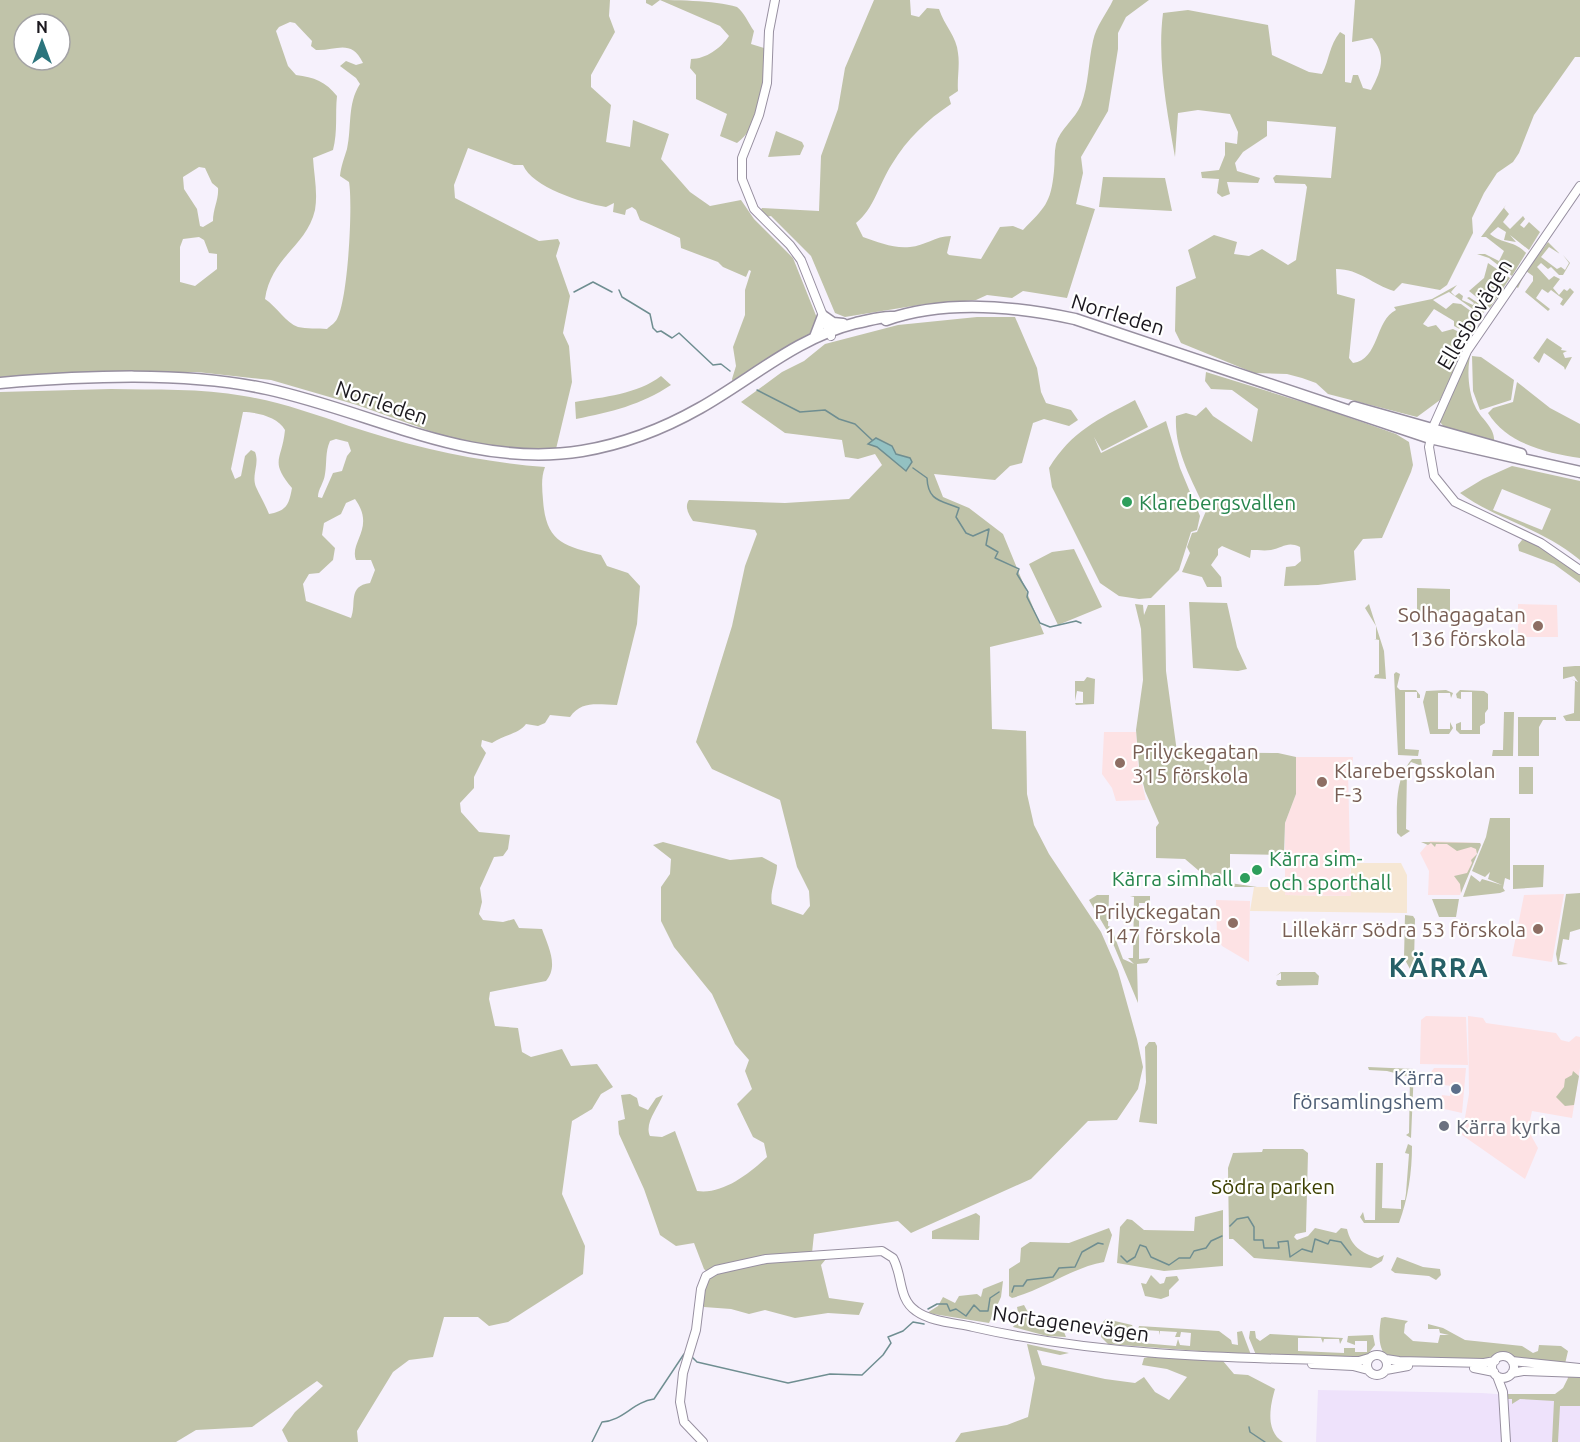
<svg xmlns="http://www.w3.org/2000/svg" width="1580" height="1442" font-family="Ubuntu,sans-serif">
  <rect width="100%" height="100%" fill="#f6f1fc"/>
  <path fill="#f6e7d4" d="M1351,863h50l6,12v38l-157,-2 4,-24h17l1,-3h13v11l65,1z"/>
  <path fill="#eee2fb" d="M1318,1390l164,3 98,7v42h-264z"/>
  <path fill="#fde2e4" d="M1518,604l39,1 1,32h-40z
    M1104,732h32l2,35 8,33 -30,1 -4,-13 -10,-14z
    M1296,757h57l-1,13 -4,1 3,125 -66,-1v-72l11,-29z
    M1430,841l51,2 -21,52h-32l1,-24 -9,-18z
    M1564,894l-12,68 -40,-6 12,-61z
    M1216,900l34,1 -1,61 -27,-16 -5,-11z
    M1426,1016l40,1 2,48 -48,-1 1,-44z
    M1468,1016l15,2 3,5 70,10 5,7 8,2 7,-6 4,1v31l-8,50 -40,-7 -4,19 10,18 -13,31 -63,-44 7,-41z
    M1434,1068h32l-4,45 -22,-5 2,-13 8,1 1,-10 -27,-4z"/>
  <path fill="#c0c3a9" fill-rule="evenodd" d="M0,0h610l-1,16 6,16 -24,43v12l20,18 -5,37 24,5 3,-27 36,14 -8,25 29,33 20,14 31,-6 13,19 39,39 24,60 -2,16 -82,49 -1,-4 4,-13 -3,-19 12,-32v-25l6,-19 -2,-1 -3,7 -23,-10 -5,-5 -37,-14 -1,-10 -40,-18 -4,-10 -4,-3 -6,3 -1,5 -12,-3 1,-9 -8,4c-24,-4 -74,-20 -83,-42h-9l-46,-17 -14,37 1,13 84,43 19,-2 2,4 -4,13 14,40 -7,37 6,13 3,36 -16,67 -50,-1 -51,-8 -98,-35 -86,-25 -74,-8 -87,1 -110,6zM290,22l5,1 17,18 -1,5 5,4c20,1 35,-12 47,13l-7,2 -10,-4 -6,5 16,12 4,6c-13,20 -8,43 -13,65 -3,10 -6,17 -7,27l9,6c4,22 -1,118 -12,137 -2,4 -7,7 -10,10 -9,-1 -21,0 -29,-2 -12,-4 -21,-20 -33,-28 6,-42 42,-53 50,-89 3,-17 -1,-35 -2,-52l20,-8c5,-19 2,-36 4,-54 -11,-14 -23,-19 -41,-21l-8,-9 -12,-35 3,-4zM24,24h36v36h-36zM199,167l6,1 7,15 6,5c1,11 -5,21 -5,33l-10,6 -3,-1 -3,-17 -13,-20 -1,-12zM199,237l5,3 5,13 8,1v15l-22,17 -15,-4v-35l3,-8z
    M646,0c27,0 68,0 91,7 7,5 12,17 17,24l-3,13 13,4c1,30 -1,76 -27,95l-17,-7 7,-22 -31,-15v-24l-6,-7 1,-9c15,0 30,-11 38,-23l-9,-10 -60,-26 -8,6 -6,-3z
    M874,0h36l1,15 8,2 8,-9 12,1c5,16 18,28 19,44 2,12 -1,26 0,38l-9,6 2,7c-24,16 -44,35 -59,60 -13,20 -18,45 -36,59l7,14c15,5 31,12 47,10 15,-1 25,-11 41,-11l-4,17 2,2 32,4 19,-32 13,-1 10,4c21,-22 28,-26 31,-59 1,-9 0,-18 2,-27 4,-15 19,-25 25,-39 8,-21 7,-42 12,-64 3,-15 14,-28 20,-41h36l-23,17 -8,16v16l-10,62 -27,46 2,16 -7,31 19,5 -28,89 -44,-7 -11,7 -25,-3 -11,5 -57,5 -74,12 -10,-4 -24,-57 -40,-40 -5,1 -6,-6 2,-3 57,3 2,-55 17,-47 7,-41z
    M1355,0h225v57h-5l-41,58 -15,38 -6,9 -16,11 -13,20 -12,25 1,15 -26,52 -7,5 -38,-7 -8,8c-21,-6 -34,-22 -58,-22l1,25 18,5 -6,59 4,5c26,-3 22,-43 43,-53l-2,-3 38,-8 25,-14 -6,7 4,4 4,-3 4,3 -1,4 11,5 1,-2 -7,-5 2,-1 18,12 -6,6 -32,-23 -16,8 13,9 7,-6 8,1 18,13 -12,16 -13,-7v-5l-20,-12 -11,15 5,3 8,-2 6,7 11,-3 16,8 13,-17 -17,27 -25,53 -23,17 -89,-23 -12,-11 -14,-5 -15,-4 -33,-1 -73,-30 -6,-12 1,-44 20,-9 -8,-28 26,-15 23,7 -3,12 15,2 13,-7 26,16 8,-5 11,-73 -2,-3 -30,-1 -2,-5 3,-3 55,3 5,-51 -69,-6v15l-24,16 -8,11 2,8 23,7 -2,5 -31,-1 3,12 -8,3 -5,-4 2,-14 -17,-1 -1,-6 18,-2 6,-15v-13l12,2 1,-12 -8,-18 -32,-4 -20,3 -3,44c-8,-46 -18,-97 -12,-144l25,-3 80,15 4,30 37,17 13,2c8,-16 7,-28 18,-42l5,3v47l6,1 2,-8h5l5,13 8,2c10,-19 16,-34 1,-52l-20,4z
    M776,131l26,11 2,4 -4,9 -32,2z
    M1103,177l62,1 7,33 -73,-4z
    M1506,205l-2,3 5,6 -6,8 7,7 13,-13 2,3 -5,6 4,3 5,-6 11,10 -11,18 -19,-15 6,7 -12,-2 2,-8 -8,-5 -8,7c12,10 26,7 36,19l-14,23 -23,-18 -12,-4h8l14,7 5,-10 -18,-14h-5z
    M1548,242l12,12 -11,-7 -8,10 16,12 4,-2 4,3 4,-7 -6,-8 7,8 -7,12h-4l-8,-8 -3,2 -7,-6 -4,4 12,13 5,-4 6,3 -7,9 6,7 5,-6 3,2 3,-3 4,4 -11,14 -3,-2 3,-5 -12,-9 -3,3 -6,-4 -6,9 14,11 -2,2 -23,-19 8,-11v-5l-7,-5 -8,17 -3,-2z
    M1488,263l22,15 -20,30 -21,-17 15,-13z
    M977,317h38l22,51 4,24 5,11 25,7 7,10 -9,6 -25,-7 -11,4 -11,40 -12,3 -15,14 -61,-6 9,23 26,11 34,26 41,100 -54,13 2,82 34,2 1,63 7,31 15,29 52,78 17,39 19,68 6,28 -5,22 -21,31 -29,1 -57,58 -120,54 -13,-12 -84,13 -2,19 14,6 -5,6 8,33 35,5 -5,12 -31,-2 -33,5 -30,-8 -16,4 -18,-5 -27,-2 -1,-14 8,-17 -7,-7 -10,-26 -18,3 -16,-11 -16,-46 -25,-55 -1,-13 7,-2 -4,-24 9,-1 7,4 2,8 9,4 8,-12 7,-3c-5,13 -19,28 -13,41l12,1 13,-6 22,60c25,4 52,-17 70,-34l-3,-14 -11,-6 -16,-33 15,-15 -7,-18 4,-11 -14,-16 -23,-50 -38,-47 -13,-26v-34l9,-13 1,-15 -18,-14 10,-3 67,18 32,-3 15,8c0,12 -8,28 -5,39l31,11 7,-9 -1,-15 -12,-24 -17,-67 -68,-31 -16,-27 36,-116 13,-60 12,-32 -2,-4 -62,-9c-4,-6 -9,-14 -4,-21l96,3 64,-4 33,-34 -7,-11 -17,5 -13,-2 -3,-17 -57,-7 -44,-31 41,-30 22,-11 21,-17 73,-19z
    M1547,338l15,10 -1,2 6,1 -4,2 2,5 7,-1 -7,13 -1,-3 -20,-14 -5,10 -6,-5z
    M1472,350c-6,15 -4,42 3,56 6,14 21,21 19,37l-49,-15 -5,-6z
    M1472,356l9,1 33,23 -3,20 -31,10 -7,-19z
    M1206,372l119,37 71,25 13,8 4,23 -2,7 -29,66 -19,1 -9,12 2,29 -38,5 -34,1 2,-19 9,-1 6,-5 -1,-14c-13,-6 -17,1 -29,3 -6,1 -14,0 -20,0l-1,8 -28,-12 -4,3v6l-7,10 10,12 1,10h-15l-5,-10 -20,-5 8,-19 -3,-6 5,-14 5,-1 9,-21c-14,-31 -32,-60 -30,-95l10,-3 10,3 10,-9 7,9 39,26 6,-33 -26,-19 -21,-1 -6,-8z
    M661,376l10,9c-30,20 -60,27 -95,34l-1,-17c28,-5 63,-8 86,-26z
    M1517,382l33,26 30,16v34c-33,-5 -73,-14 -92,-45l5,-5 20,-6z
    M111,389c44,1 90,-1 133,7 36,6 70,18 105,30 64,21 129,36 196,41 -4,10 -3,21 -2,33 3,42 20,46 58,55l6,11 21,7 12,13 -3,38 -20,81c-19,0 -35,-5 -47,12l-20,-2 -5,8 -7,3 -12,-2c-7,10 -23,11 -34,19l-10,-3 -1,6 5,7 -12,24v11l-14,15 1,9 18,20 31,3 -2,14 -5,7 -9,1 -14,31 2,14 -3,12 4,6 20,2 11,-3 5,9 23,1c6,17 17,37 4,52l-56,11 -1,7 6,27 23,2 4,24 9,5 31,-8 9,17 26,-2 16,23 -12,7 -9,15 -20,12 -10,73 23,52 -2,28 -75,48 -19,4 -11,-9h-34l-11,40 -24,3 -16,12 -36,59 1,11h-70l-6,-12 13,-18 28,-26 -6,-5 -65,46 -56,3 -20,12h-176v-1050zM243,412c14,0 35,5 42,18 -3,31 -16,30 7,58 -3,16 -5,23 -23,26 -4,-10 -9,-18 -13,-27 -5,-12 4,-23 -1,-35l-4,-2 -6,6 -4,20 -6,3 -4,-10zM336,439l12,3 3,9 -4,5 -5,15 -9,2 -11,25 -4,-1c0,-8 6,-14 7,-23 2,-11 0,-22 5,-33zM355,499c21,29 -6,43 1,61h15l4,10 -5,13c-23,3 -13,21 -19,35l-45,-17 -3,-17 6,-10 10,-1 14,-13 2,-12 -13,-13 2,-12 17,-9 5,-11z
    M1135,400l13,27 -46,24 -8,-14 7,16 65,-32 14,47 20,48 -3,14 -6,2 -12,38 -28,28 -12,1 -20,-3 -19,-13 -48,-96 -3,-19c23,-37 48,-48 86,-68z
    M1512,466l68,15v79c-38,-32 -81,-39 -120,-67l23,-14zM1502,489l49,20 -9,21 -49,-20z
    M1522,540l9,1 43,28 6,5v9l-26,-19 -35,-13 -1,-6z
    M1074,549l28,58 -44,18 -29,-61 23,-12z
    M1417,588l33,1v26l-33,-1z
    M1189,602l38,1 10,44 10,22 -9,2 -45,-3z
    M1135,604l8,1 1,10 4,-10h17l1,66 11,81 101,1 18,4v37l-11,29 -1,32 -54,-1v29l27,4h-39l-33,-28 -29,-1v-31l3,-4 -14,-32 -6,-24 -3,-37 7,-50 -2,-51z
    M1369,604l15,47 2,28 -12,-1 1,-3 4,-1v-34l-5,-1h2v-13l-11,-18z
    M1575,666h5v55h-14l-3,-5 11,-3 1,-32 -4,-2 7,3 -4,-6 -11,3v-12z
    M1396,672l4,2 -3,13 3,3h16l4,5v3h-3v-6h-12v57l14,1 -1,6 -20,-1 -4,-81z
    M1087,677l8,2 -1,25 -18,1 -1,-2h8v-11l-6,-1 -2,10v-20h9z
    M1460,690l24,1 4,3v15l-3,4v10l-5,3v8h-20l-4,-4v-6l5,-2v8h11v-38h-11v7l-4,-1 -1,-4z
    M1426,691l20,-1 7,3 -2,5 -1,-5h-12v36h12v-7l3,6 -4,6h-19l-7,-32z
    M1504,712h10l-1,44h-21l1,-6h10z
    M1518,717h38v3h-13l-4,7v29h-21z
    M1412,759h9l1,7 -11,-4 -4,6 -1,61 4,2 -9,6 -4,-4c0,-25 -3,-54 15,-74z
    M1519,767h14v27h-14z
    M1490,818h20v62l-5,-2 -2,10 2,3 -5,2 -37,4 8,-22 9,7 2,-3 20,6 -14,-6 2,-7 -5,5 -13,-6 14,-34z
    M1421,842l59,1 1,2 -20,48 -1,-9 -6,-8 13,-3 5,-10 -1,-3 6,-6 -1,-5 -5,-2 -14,4 -10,-7h-11l-1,3 -4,-4 -3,2z
    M1513,865h31l-1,22 -30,2z
    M1580,893v36l-10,3 -1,8 -6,-1 -4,22 9,3 -10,1 -2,-11 10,-60z
    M1097,895h12l-1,31 3,1 12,32 11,5 -6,-6h5l1,-61 -4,-1h20v9v-2h-11v56l11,-1 -3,5 -10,1 1,39 -29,-69 -20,-34z
    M1432,899h27l-3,18h-17z
    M1405,915l8,1 2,3 -1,43 -4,7 -6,-11z
    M1281,972h34l4,4 -1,9 -40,1 -2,-2 1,-4h4v-7l-5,3z
    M1149,1042h6l2,4v78l-18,-2 7,-40 -1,-35z
    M1368,1067l46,2 -3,69 -5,-3 3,-2 1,-56 -23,-6 -18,-1z
    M1573,1071l6,5 -5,29 -9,1 -9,-9 8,-10 1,-8 7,-4z
    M1408,1144l4,2c0,26 -4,53 -13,77h-35l-4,-6 3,-5 2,8h10l1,-57h7l-1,45 19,1v-9h4l1,-7 3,-39 -4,-1z
    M1263,1149h40l5,4 -2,79 -10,2 -2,3 3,3 11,-4 7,-8 21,5 5,-5 6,1c4,17 14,24 31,29l6,-3 -2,6 -11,7 -117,-10 -21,-19h-4l-1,-71 5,-15 29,-1z
    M1223,1210v56l-59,5 -47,-8 3,-36 7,-8 5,1 12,10 50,1 1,-14z
    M976,1213l4,3 -1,24 -47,-1v-8z
    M1109,1228l3,7 -8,27c-33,6 -59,27 -92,36l-3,-2v-27l11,-7 1,-14 9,-6 39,1z
    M1397,1257l26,10 17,2 1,6 -5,5 -7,-4 -34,-3 -4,-3z
    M1151,1275l9,9 4,-1 2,-6 11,-1 2,4 -10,10v6l-8,3 -16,-3 -4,-13 5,1z
    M1003,1281l-2,16 -12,26 -62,-10 11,-7 5,-9 12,6 4,-7 18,-2 4,3 2,-8z
    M1024,1305l6,11 -1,9 35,7 2,5 -19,-1 -34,-9 6,-9 -2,-11z
    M1385,1317l23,4 -3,3 -1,9 9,8 25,2 2,-8h9l-9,-2 -1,-4h-11v-5l15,4 22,12 57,6 11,7 5,-2 1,-6 22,1 7,5 -3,13 -49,-3 -12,-6 -14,5 -102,-2c-11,-10 -9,-26 -7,-40z
    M1106,1319l26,6 10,18 34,3 2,-7 2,6 10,1 1,-13 -10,-1 -1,5h-5l2,-5 -17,-1v4l-1,-4 -14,-1 -2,4 -5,-4 1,-4 80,5 12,9 1,4 6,1 -1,-13 5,-1 9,24 -143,-11 -7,-7v-13z
    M1250,1331h5l1,7 4,3 10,-7 73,4 -3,6 -1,-5h-15l-1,4 -2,-5h-23v13l46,2v-5h11v4h12v-11h-12v4l-8,-3 1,-6 25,-1 2,10 -11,14 -108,-4 -7,-17z
    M1027,1344l42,9 -9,2 -23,-5 5,15 63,14 30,4 9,-6 11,15 14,8 18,-23 -20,-8 -25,-4 2,-7 8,-2 71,5 11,13 14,1 27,14c-5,17 -10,42 8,53h-328l6,-9 46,-8 21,-8 7,-39z
    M1567,1375l13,1v30h-20l-2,36h-6l2,-41 -34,-2 -8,5v-5h-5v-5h48l8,-6 5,-10z"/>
  <path fill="#93c1c2" stroke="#6f8e91" stroke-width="1.5" d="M876,438l16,8 4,8 14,4 2,4 -6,9 -29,-24 -9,-3z"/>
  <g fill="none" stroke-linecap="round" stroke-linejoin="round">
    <path stroke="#6f8e91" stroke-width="1.5" d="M619,290l3,7 28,17 3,14 4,4 4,-1 11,7 7,-5 34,32 8,-1 9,7
      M574,292l19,-10 19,10
      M757,390l43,22 25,-2 14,9 16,5 17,16
      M913,468l14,10c1,23 13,22 32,30l-3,9 10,16 7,3 16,-7 -3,16 12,7 -3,6 24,11 -2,5 11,18 -1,5 13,26 10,4 26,-6 5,2
      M1230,1226l7,-7 11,-2 6,10v13h9l1,8h15l-1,-6 10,-1 2,16 12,-8 10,3 3,-13 13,5 2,-4 11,2 10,13
      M1121,1256l6,6 8,-5 5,-12 6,2 5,10 18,8 10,-7h11l4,-7 12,-3 5,-7 11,-5
      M1012,1292l2,-6h9l4,-6 26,-3 6,-9 16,-1 7,-15 16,-9 5,1
      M928,1309l9,-5h10l3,7 6,-2 10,7 8,-11 6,6h8l2,-13 9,-6
      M692,1357l5,5 91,21 42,-9 32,1 21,-20 8,-12 -3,-6 15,-6 10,-9 11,2
      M1249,1427l1,5 15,10
      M592,1442l10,-20c21,-1 31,-20 52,-23l30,-45"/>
    <defs>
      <path id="secondary" d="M775,0l-6,31 -2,52 -8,32 -17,43v21l12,30 36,36 11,15 30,76
        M1580,186l-113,165 -33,74 -5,22 5,29 21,26 86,41 39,27
        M1367 1365a10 10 0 1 1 20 0a10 10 0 1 1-20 0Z
        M1492 1367a11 11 0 1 1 22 0a11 11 0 1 1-22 0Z
        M1386,1359l13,2 85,2 11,-2
        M1512,1361l68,7
        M1312,1364l41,2 15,4
        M1474,1368l20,4
        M1386,1370l22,-4
        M1512,1373l11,-2 57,2
        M1497,1376l6,16 3,50
        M703,1442l-19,-20 -4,-20 3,-29 13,-43 5,-41 5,-13 10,-6 50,-11 116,-8 11,7c10,18 5,41 23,53 15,11 40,12 57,16 127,29 257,31 386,34l10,-3"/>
      <path id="highway" d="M886,320c60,-21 129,-14 189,-1l355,119 150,34
        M815,337l8,-21 10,7 10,1
        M0,383c85,-7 184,-12 267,6 106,23 203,80 315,62 42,-7 81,-22 118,-43 53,-30 96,-70 156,-85 12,-2 24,-7 37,-6
        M1354,407l167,47"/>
    </defs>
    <use href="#secondary" stroke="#978fa0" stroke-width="10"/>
    <use href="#highway" stroke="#978fa0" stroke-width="13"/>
    <use href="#secondary" stroke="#fff" stroke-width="8"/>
    <use href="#highway" stroke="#fff" stroke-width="10"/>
  </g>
  <g fill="#2e9e5b" stroke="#fff" stroke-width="2">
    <circle cx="1127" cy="502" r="6"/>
    <circle cx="1257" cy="870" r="6"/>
    <circle cx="1245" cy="878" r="6"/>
  </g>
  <g fill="#8d6e63" stroke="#fff" stroke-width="2">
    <circle cx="1538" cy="626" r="6"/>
    <circle cx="1120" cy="763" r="6"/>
    <circle cx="1322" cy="782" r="6"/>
    <circle cx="1233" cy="923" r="6"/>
    <circle cx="1538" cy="929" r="6"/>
  </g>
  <circle fill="#5c6f8a" stroke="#fff" stroke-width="2" cx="1456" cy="1089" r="6"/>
  <circle fill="#6b7280" stroke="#fff" stroke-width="2" cx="1444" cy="1126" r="6"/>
  <g text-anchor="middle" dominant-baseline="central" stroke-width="4.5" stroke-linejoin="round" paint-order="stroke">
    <g font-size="21" fill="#1b181e" stroke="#fff">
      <text transform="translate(1118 314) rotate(17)">Norrleden</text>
      <text transform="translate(1474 314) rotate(-59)">Ellesbovägen</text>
      <text transform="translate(382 402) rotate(19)">Norrleden</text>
      <text transform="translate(1071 1323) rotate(8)">Nortagenevägen</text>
    </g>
    <g font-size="21" fill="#27864d" stroke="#fff" text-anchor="start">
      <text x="1139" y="502">Klarebergsvallen</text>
      <text x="1269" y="858">Kärra sim-<tspan x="1269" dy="24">och sporthall</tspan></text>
      <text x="1233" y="878" text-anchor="end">Kärra simhall</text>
    </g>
    <g font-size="21" fill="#785e54" stroke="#fff" text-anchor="end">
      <text x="1526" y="614">Solhagagatan<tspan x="1526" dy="24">136 förskola</tspan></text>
      <text x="1132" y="751" text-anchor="start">Prilyckegatan<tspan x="1132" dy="24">315 förskola</tspan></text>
      <text x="1334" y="770" text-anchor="start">Klarebergsskolan<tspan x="1334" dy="24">F-3</tspan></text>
      <text x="1221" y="911">Prilyckegatan<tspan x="1221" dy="24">147 förskola</tspan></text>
      <text x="1526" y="929">Lillekärr Södra 53 förskola</text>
    </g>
    <g font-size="21" fill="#4e5e75" stroke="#fff" text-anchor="end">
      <text x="1444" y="1077">Kärra<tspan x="1444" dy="24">församlingshem</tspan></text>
    </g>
    <g font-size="21" fill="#5b616d" stroke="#fff" text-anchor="start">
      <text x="1456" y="1126">Kärra kyrka</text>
    </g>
    <g font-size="21" fill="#3c3f01" stroke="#fff">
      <text x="1273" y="1186">Södra parken</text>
    </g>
    <g font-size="27" font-weight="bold" letter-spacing="1.5" fill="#265f66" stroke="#fff">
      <text x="1439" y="967">KÄRRA</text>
    </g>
  </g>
  <g transform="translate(42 42)"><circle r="28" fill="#ffffff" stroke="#a4a3a5" stroke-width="1.5"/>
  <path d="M0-4.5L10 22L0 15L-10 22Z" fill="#2b747c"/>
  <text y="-9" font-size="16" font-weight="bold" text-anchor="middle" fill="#1b181e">N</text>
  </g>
</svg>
